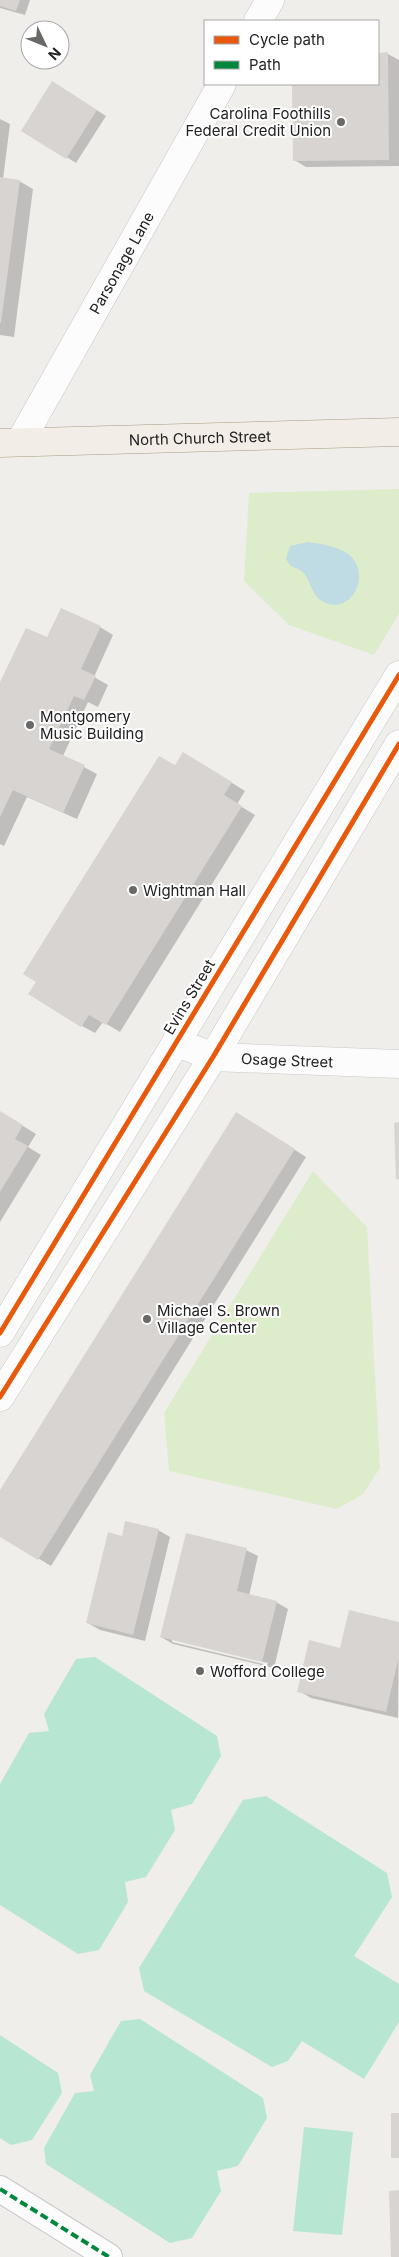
<svg xmlns="http://www.w3.org/2000/svg" width="399" height="2257" font-family="Inter,sans-serif">
  <rect width="100%" height="100%" fill="#f0eeeb"/>
  <path fill="#ddeccb" d="M399,489v125l-25,41 -85,-30 -45,-44 5,-88z
    M313,1171l54,56 13,241 -17,26 -26,15 -168,-38 -5,-58z"/>
  <path fill="#b7e6d2" d="M95,1657l122,79 4,20 -29,48 -21,6 4,20 -29,47 -21,5 3,20 -29,48 -21,4 -78,-49v-121l29,-51 20,-2 -5,-17 32,-55z
    M266,1796l121,77 5,24 -38,59 45,28v38l-35,57 -62,-38 -14,20 -16,6 -128,-76 -5,-23 104,-168z
    M140,2019l123,79 4,20 -29,48 -21,5 4,20 -29,47 -22,5 -124,-79 -2,-16 31,-55 19,-2 -4,-16 31,-54z
    M0,2035l58,38 4,20 -30,47 -21,5 -11,-7z
    M304,2127l49,5 -11,103 -49,-4z"/>
  <path fill="#bfdbe3" d="M308,542c13,2 29,4 40,12 26,20 2,64 -26,47 -12,-7 -11,-24 -22,-31 -3,-2 -7,-2 -10,-5l-4,-6 4,-13z"/>
  <path fill="#0003" fill-rule="evenodd" d="M0,0h30l-5,15 -25,-7z
    M378,54h10l11,6v106l-93,1 -12,-7 -1,-76h85z
    M62,88l44,28 -30,47 -53,-33z
    M0,119l10,5 -7,55 16,2 14,8 -19,148 -14,-2z
    M100,627l13,8 -19,42 14,8 -10,22 -10,-5 -25,54 34,18 -20,45 -50,-22 -23,49 -4,-2v-161l48,-44z
    M197,761l48,30 -8,13 18,11 -135,217 -17,-10 -8,11 -13,-7 94,-259z
    M0,1112l36,22 -8,13 13,8 -41,67z
    M248,1120l58,37 -255,409 -51,-31v-43z
    M158,1530l12,7 -25,104 -45,-11 -12,-7 35,-86z
    M246,1550l12,6 -9,40 27,6 12,7 -14,59 -101,-24 -12,-7zM172,1639l96,24 -1,2 -95,-23z
    M399,1623l-1,95 -87,-20 -12,-7 42,-42z"/>
  <path fill="#d7d4d2" d="M0,0h20l-4,11 -16,-5z
    M388,52l1,108 -96,1 -1,-77h86v-31z
    M52,81l45,29 -31,49 -45,-28z
    M0,177l20,3 -19,143h-1z
    M61,608l40,18 -20,43 15,7 -12,24 -10,-4 -25,53 36,16 -22,48 -50,-23 -13,27v-135l26,-54 21,9z
    M183,752l49,30 -8,13 18,11 -136,219 -17,-10 -8,12 -53,-33 8,-12 -13,-8 136,-218 16,9z
    M0,1111l23,14 -8,14 13,7 -28,46z
    M236,1112l59,37 -257,411 -38,-23v-47z
    M399,1122v57h-3l-2,-56z
    M125,1521l34,8 -26,106 -47,-12 22,-91 14,4z
    M186,1533l61,15 -10,43 40,10 -15,61 -102,-25z
    M349,1610l50,12v34l-13,56 -89,-20 12,-52 31,8z
    M391,2113h8v45h-8z
    M399,2190v67h-8l-2,-66z"/>
  <g fill="none" stroke-linecap="round" stroke-linejoin="round">
    <defs>
      <path id="pedestrian" d="M0,2189l109,68"/>
      <g id="minor">
        <path d="M258,21l12,-21"/>
        <path id="s1" d="M20,442l202,-358"/>
        <path id="s2" d="M176,1042l37,15 186,7"/>
        <path d="M0,1333l399,-658"/>
        <path d="M0,1397l213,-340 186,-313"/>
      </g>
      <g id="primary">
        <path id="s3" d="M0,443l399,-11"/>
      </g>
    </defs>
    <use href="#pedestrian" stroke="#c9c8c7" stroke-width="28"/>
    <use href="#minor" stroke="#c9c8c7" stroke-width="29"/>
    <use href="#primary" stroke="#a79c86" stroke-width="29"/>
    <use href="#pedestrian" stroke="#fdfcfc" stroke-width="26"/>
    <use href="#minor" stroke="#fdfcfc" stroke-width="28"/>
    <use href="#primary" stroke="#f3ede7" stroke-width="28"/>
    <path stroke="#00873e" stroke-width="4" stroke-dasharray="8 4" stroke-linecap="butt" d="M0,2189l109,68"/>
    <defs>
      <path id="cycleway" d="M0,1333l399,-658
        M0,1397l213,-340 186,-313"/>
    </defs>
    <use href="#cycleway" stroke="#fff" stroke-width="8"/>
    <use href="#cycleway" stroke="#e8590c" stroke-width="5"/>
  </g>
  <g fill="#6a6968" stroke="#fff" stroke-width="2">
    <circle cx="341" cy="122" r="5"/>
    <circle cx="30" cy="725" r="5"/>
    <circle cx="133" cy="890" r="5"/>
    <circle cx="147" cy="1319" r="5"/>
    <circle cx="200" cy="1671" r="5"/>
  </g>
  <g text-anchor="middle" dominant-baseline="central" stroke-width="4" stroke-linejoin="round" paint-order="stroke">
    <g font-size="15" fill="#222" stroke="#fff" text-anchor="start">
      <text x="331" y="113" text-anchor="end">Carolina Foothills<tspan x="331" dy="17">Federal Credit Union</tspan></text>
      <text x="40" y="716">Montgomery<tspan x="40" dy="17">Music Building</tspan></text>
      <text x="143" y="890">Wightman Hall</text>
      <text x="157" y="1310">Michael S. Brown<tspan x="157" dy="17">Village Center</tspan></text>
      <text x="210" y="1671">Wofford College</text>
    </g>
    <g font-size="15" fill="#222" stroke="#fff">
      <text stroke="none"><textPath href="#s1" startOffset="206">Parsonage Lane</textPath></text>
      <text stroke="none"><textPath href="#s3" startOffset="200">North Church Street</textPath></text>
      <text transform="translate(189 997) rotate(-59)">Evins Street</text>
      <text stroke="none"><textPath href="#s2" startOffset="114">Osage Street</textPath></text>
    </g>
  </g>
  <rect x="204" y="20" width="175" height="65" fill="#ffffff" stroke="#a7a7a7"/>
  <rect x="214" y="36" width="25" height="8" fill="#e8590c" stroke="#a7a7a7"/>
  <text x="249" y="45" font-size="15" fill="#222222">Cycle path</text>
  <rect x="214" y="61" width="25" height="8" fill="#00873e" stroke="#a7a7a7"/>
  <text x="249" y="70" font-size="15" fill="#222222">Path</text>
  <g transform="translate(45 45) rotate(133)"><circle r="24" fill="#ffffff" stroke="#a7a7a7"/>
  <path d="M0-4L9 19L0 12L-9 19Z" fill="#6a6968"/>
  <text y="-8" font-size="14" font-weight="bold" text-anchor="middle" fill="#222222">N</text>
  </g>
</svg>
